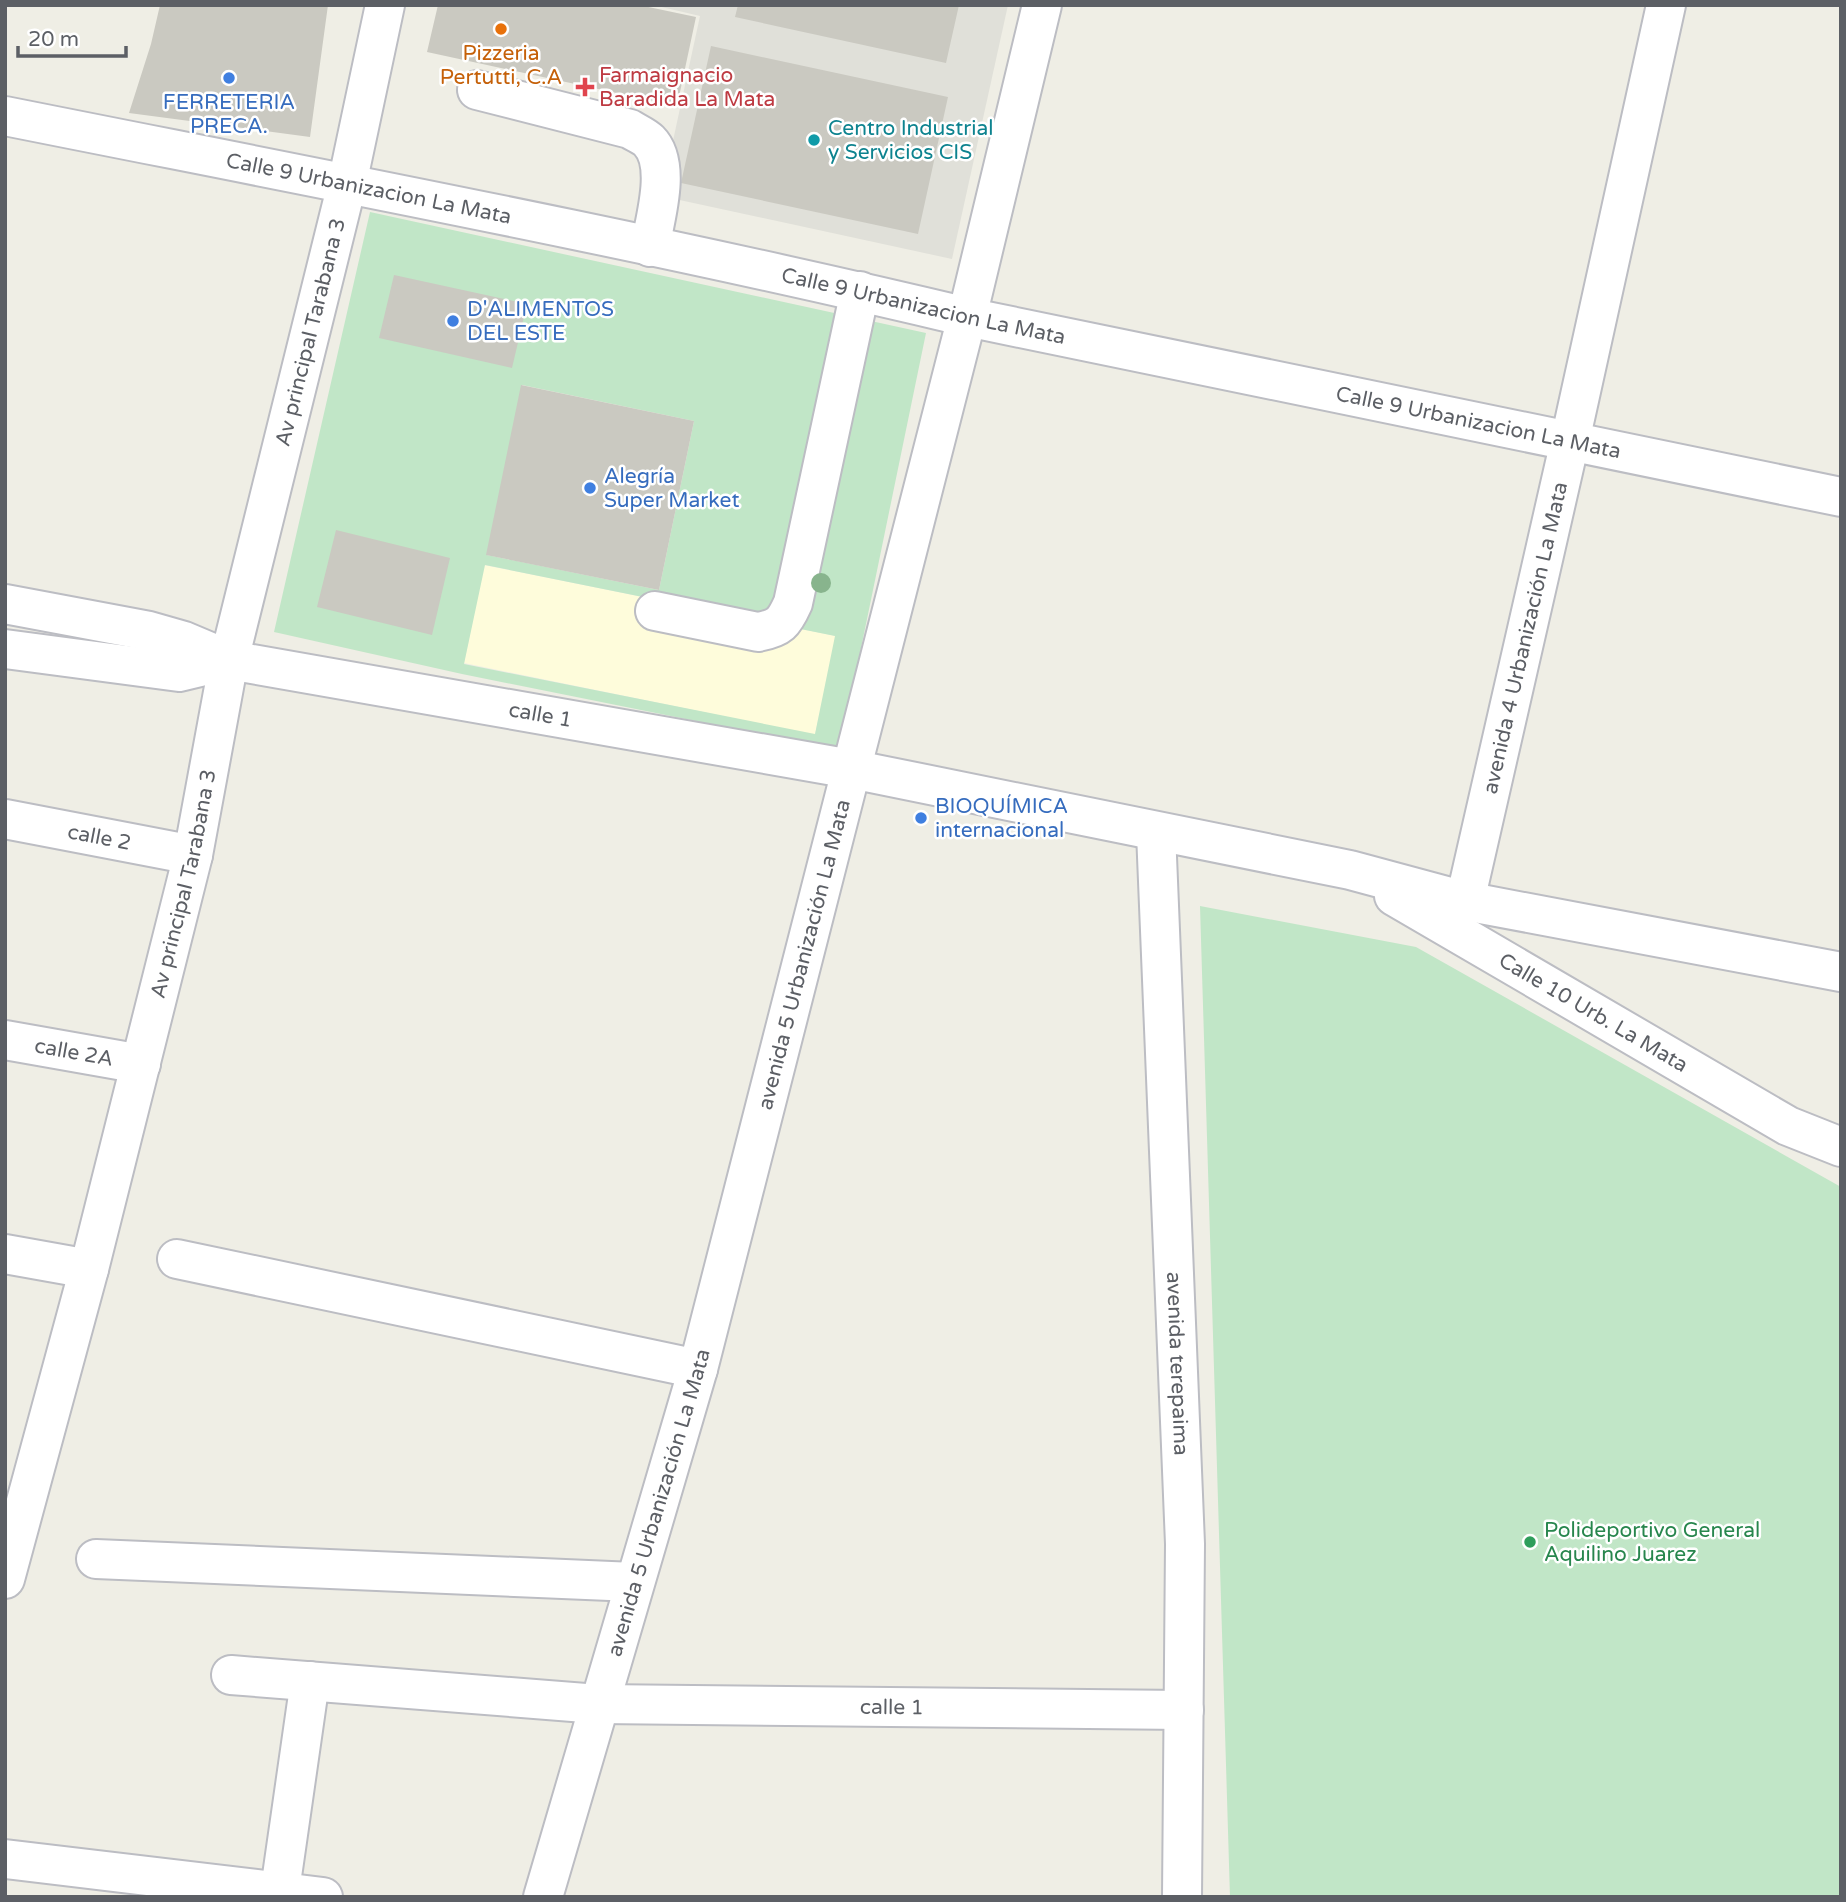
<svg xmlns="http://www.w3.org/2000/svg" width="1846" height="1902" font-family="'Varela Round',sans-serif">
  <rect width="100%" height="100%" fill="#efeee5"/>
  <path fill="#fefcdb" d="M484,565l352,71 -21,99 -351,-72z"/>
  <path fill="#e0e0d9" d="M653,5h355l-56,254 -291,-63 39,-180z"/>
  <path fill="#c1e6c7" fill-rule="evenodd" d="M370,212l556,121 -86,417 -378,-76 -188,-42zM522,385l172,36 -35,169 -172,-35zM485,565l350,71 -20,98 -351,-70z
    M1200,906l216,41 425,240v710h-611z"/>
  <path fill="#cac9c1" d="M160,5h168l-18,132 -181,-24 22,-69z
    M438,5h201l57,12 -19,89 -250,-54z
    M738,5h221l-13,58 -211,-46z
    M711,46l237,51 -30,137 -237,-51z
    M394,275l133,29 -15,64 -133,-30z
    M521,385l173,36 -35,169 -173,-35z
    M336,530l114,28 -18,77 -115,-28z"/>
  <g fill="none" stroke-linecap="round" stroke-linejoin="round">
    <defs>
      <g id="minor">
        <path d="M477,90l153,39c6,4 14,7 19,12 23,23 6,78 1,106"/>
        <path id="s1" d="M5,116c321,64 644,125 962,201l874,180"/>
        <path id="s2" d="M5,604l144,27 35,10 45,19 622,109 499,101 115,31 376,71"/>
        <path d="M655,611l103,21c22,-4 26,-9 35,-29l67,-312"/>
        <path d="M5,649l174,23 50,-12"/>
        <path id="s3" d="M5,819l188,36"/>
        <path id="s4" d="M1156,832l29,712 -3,353"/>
        <path id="s5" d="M1394,896l394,230 53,21"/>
        <path id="s6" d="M1465,901l105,-460 96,-436"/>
        <path id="s7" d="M5,1040l136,24"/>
        <path d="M5,1254l84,15"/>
        <path d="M177,1259l521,110"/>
        <path d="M96,1559l538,23"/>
        <path id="s8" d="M5,1579l84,-310 104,-414 36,-195 118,-476 38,-179"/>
        <path id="s9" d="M231,1675l367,29 586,6"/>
        <path d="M5,1859l318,38"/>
        <path d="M279,1897l31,-216"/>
        <path id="s10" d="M543,1897l155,-528 269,-1052 75,-312"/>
      </g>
    </defs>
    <use href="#minor" stroke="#bcbdc3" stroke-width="42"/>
    <use href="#minor" stroke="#fff" stroke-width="38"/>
  </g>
  <circle fill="#88b48d" cx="821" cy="583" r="10"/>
  <circle fill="#e8710a" stroke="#fff" stroke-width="2.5" cx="501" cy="29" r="7"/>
  <g fill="#3f7fe0" stroke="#fff" stroke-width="2.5">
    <circle cx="229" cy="78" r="7"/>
    <circle cx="453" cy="321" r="7"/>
    <circle cx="590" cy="488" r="7"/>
    <circle cx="921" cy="818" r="7"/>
  </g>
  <path fill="#e0444e" stroke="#fff" stroke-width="2.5" d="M581.5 76.5h7v7h7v7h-7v7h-7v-7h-7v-7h7z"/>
  <circle fill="#0f9aa8" stroke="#fff" stroke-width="2.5" cx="814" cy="140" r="7"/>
  <circle fill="#2e9e5b" stroke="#fff" stroke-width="2.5" cx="1530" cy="1542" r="7"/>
  <g text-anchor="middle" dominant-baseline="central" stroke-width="5" stroke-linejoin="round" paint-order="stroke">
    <g font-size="21" fill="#c56008" stroke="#fff">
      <text x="501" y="53">Pizzeria<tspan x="501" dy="24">Pertutti, C.A</tspan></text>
    </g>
    <g font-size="21" fill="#be3a42" stroke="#fff" text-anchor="start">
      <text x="599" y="75">Farmaignacio<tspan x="599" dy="24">Baradida La Mata</tspan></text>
    </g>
    <g font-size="21" fill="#366cbe" stroke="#fff" text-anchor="start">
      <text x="229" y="102" text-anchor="middle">FERRETERIA<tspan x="229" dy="24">PRECA.</tspan></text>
      <text x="467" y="309">D'ALIMENTOS<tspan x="467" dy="24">DEL ESTE</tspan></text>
      <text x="604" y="476">Alegría<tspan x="604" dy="24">Super Market</tspan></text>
      <text x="935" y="806">BIOQUÍMICA<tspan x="935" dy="24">internacional</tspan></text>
    </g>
    <g font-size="21" fill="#0d838f" stroke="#fff" text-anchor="start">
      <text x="828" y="128">Centro Industrial<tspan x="828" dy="24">y Servicios CIS</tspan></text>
    </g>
    <g font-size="21" fill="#5c5f65" stroke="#fff">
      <text stroke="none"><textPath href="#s1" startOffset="371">Calle 9 Urbanizacion La Mata</textPath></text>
      <text stroke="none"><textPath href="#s1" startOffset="938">Calle 9 Urbanizacion La Mata</textPath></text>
      <text stroke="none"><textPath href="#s8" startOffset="1284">Av principal Tarabana 3</textPath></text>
      <text stroke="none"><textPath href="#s1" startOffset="1505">Calle 9 Urbanizacion La Mata</textPath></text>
      <text stroke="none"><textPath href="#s6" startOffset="270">avenida 4 Urbanización La Mata</textPath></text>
      <text stroke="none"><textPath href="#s2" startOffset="548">calle 1</textPath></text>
      <text stroke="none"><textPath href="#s3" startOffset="96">calle 2</textPath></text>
      <text stroke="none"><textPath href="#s8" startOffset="718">Av principal Tarabana 3</textPath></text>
      <text stroke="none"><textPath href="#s10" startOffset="978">avenida 5 Urbanización La Mata</textPath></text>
      <text stroke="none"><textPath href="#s5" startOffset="231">Calle 10 Urb. La Mata</textPath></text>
      <text stroke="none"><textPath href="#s7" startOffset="70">calle 2A</textPath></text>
      <text stroke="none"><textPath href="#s4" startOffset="532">avenida terepaima</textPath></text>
      <text stroke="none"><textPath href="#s10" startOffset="411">avenida 5 Urbanización La Mata</textPath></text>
      <text stroke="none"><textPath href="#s9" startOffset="662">calle 1</textPath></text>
    </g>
    <g font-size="21" fill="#27864d" stroke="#fff" text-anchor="start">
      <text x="1544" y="1530">Polideportivo General<tspan x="1544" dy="24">Aquilino Juarez</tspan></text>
    </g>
  </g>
  <rect width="1846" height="1902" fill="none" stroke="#5c5f65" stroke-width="14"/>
  <path d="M18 46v10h108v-10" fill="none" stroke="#5c5f65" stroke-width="3.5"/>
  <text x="28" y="46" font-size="21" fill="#5c5f65" stroke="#ffffff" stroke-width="5" paint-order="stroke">20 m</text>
</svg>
